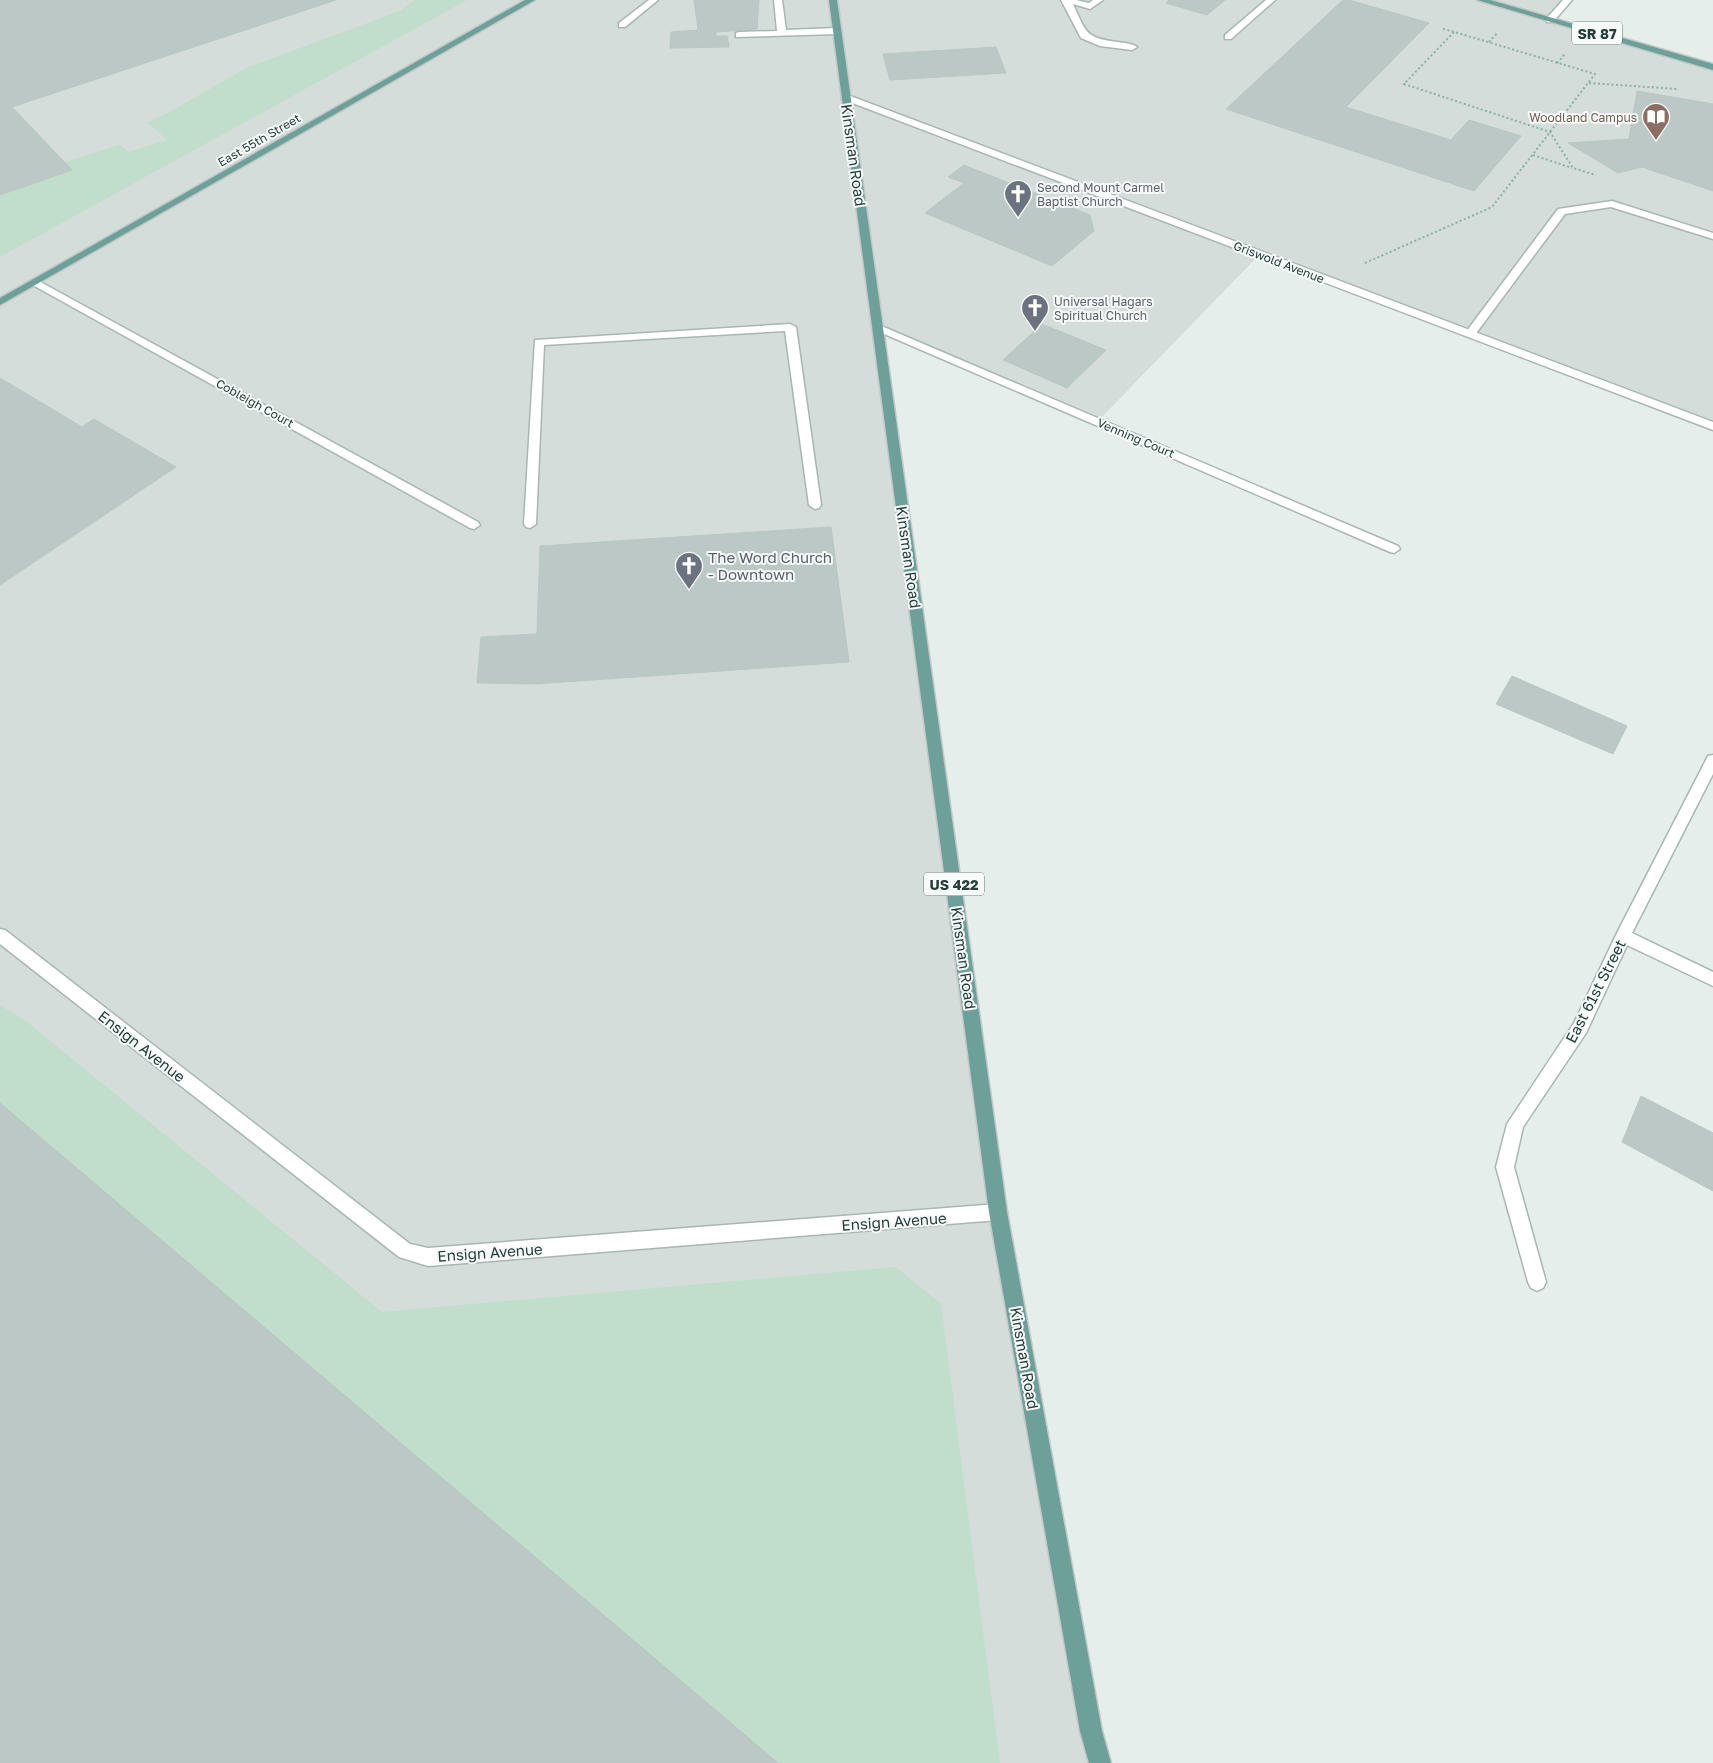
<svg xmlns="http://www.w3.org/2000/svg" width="1713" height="1763" font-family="'Golos Text',sans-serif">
  <rect width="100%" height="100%" fill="#e6eeeb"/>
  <path fill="#d4ddda" d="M0,0h1567l-17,19 163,48v359l-453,-172 -163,168 -218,-94 119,884 102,551h-1100z"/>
  <path fill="#c1ddcc" d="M414,0h53l-467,257v-62l71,-25 -6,-8 54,-17 10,7 38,-12 -20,-18 21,-9 78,-45 154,-57z
    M0,1005l27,17 355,290 514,-45 45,37 59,459h-222l-778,-660z"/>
  <path fill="#bbc8c5" stroke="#b9c7c3" d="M0,0h336l-324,107 60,63 -72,25z
    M694,0h65l-2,29 -41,3v4h11l2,11 -59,1 1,-16 27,-2z
    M1169,0h56l-18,15 -41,-12z
    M1343,0h6l80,23 -83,84 105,33 18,-20 52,16 -47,55 -248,-82z
    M996,47l10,26 -116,7 -7,-26z
    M1637,91l76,13v87l-71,-24 -24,6 -50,-30 61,-4z
    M964,165l126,50 4,16 -42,35 -127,-53 39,-30 -16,-6z
    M1042,324l64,26 -39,38 -64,-28z
    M0,378l82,49 12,-8 82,48 -176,118z
    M831,527l18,135 -314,22 -58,-1 4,-46 56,-3 3,-88z
    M1512,676l115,50 -14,28 -117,-50z
    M1641,1096l72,37v58l-91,-49z
    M0,1103l778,660h-778z"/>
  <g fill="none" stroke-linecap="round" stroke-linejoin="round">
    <defs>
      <path id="service" d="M649,0h9l-33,27h-6v-4z
        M774,0h8l4,30 51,-2 4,3 -4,3 -101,3v-4l3,-1 38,-1z
        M1061,0h15l13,3 4,-3h10l-13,9 -17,-5c13,28 12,34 44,38 7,1 15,1 20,5l-5,3 -32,-4 -19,-8z
        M1266,0h9l-44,39h-6v-4z
        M1612,201l101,32v6l-102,-32 -46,7 -91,122h-8l-2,-2 2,-2 92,-123z
        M35,279l443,243 2,3 -6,4 -4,-1 -439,-244 -1,-2z
        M790,324l6,3 25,178 -2,3 -4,1 -6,-4 -24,-174 -241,14 -8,179 -6,4 -4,-1 -2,-3 11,-184z
        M879,325l519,221 2,3 -6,4 -4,-1 -515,-222 -2,-2z"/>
      <path id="minor" d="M1563,0h9l-19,22h-6v-4z
        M845,94l868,328v8l-871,-331v-4z
        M1713,755v19l-81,159 81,39v14l-86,-41 -41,88 -63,94 -9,40 32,115 -3,6 -6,3 -6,-3 -3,-6 -32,-115 11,-43 67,-101 44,-92 88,-171 2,-4z
        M0,929l5,1 405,314 18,4 570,-44 6,2 3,6 -3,6 -6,2 -570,46 -29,-9 -399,-313z"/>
      <path id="primary" d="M525,0h10l-535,305v-7z
        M829,0h8l170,1212 95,519 9,32h-22l-9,-32 -91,-519z
        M1477,0h13l223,64v6z"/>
    </defs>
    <use href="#service" stroke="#a9b6b3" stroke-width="3"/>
    <use href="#minor" stroke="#a9b6b3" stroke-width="3"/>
    <use href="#primary" stroke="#c2c9c8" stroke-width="3"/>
    <path stroke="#89afa8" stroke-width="2" stroke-dasharray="2 2.5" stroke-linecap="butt" d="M1454,32l-50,52 146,48 23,36 23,7
      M1489,42l9,-10
      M1557,63l8,-9
      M1589,83l89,6
      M1533,155l39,13
      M1365,263l127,-56 103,-133 -154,-46"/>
    <use href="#service" fill="#fff" fill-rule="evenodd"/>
    <use href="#minor" fill="#fff" fill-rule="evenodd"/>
    <use href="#primary" fill="#6ea09a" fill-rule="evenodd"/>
  </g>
  <defs>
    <symbol id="library-pin" viewBox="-11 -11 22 30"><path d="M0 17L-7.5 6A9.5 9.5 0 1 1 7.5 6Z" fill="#8d6e63" stroke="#f6faf9"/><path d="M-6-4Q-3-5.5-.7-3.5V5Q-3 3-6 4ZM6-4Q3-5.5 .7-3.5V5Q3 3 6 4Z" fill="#fff"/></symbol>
    <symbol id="church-pin" viewBox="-11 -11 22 30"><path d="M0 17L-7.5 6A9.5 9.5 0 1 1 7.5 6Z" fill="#6b7280" stroke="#f6faf9"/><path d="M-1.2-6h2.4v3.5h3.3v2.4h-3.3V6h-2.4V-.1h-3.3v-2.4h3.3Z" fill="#fff"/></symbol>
  </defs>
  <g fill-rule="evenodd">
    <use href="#library-pin" x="1640" y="101" width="32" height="43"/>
    <use href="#church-pin" x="1002" y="178" width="32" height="43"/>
    <use href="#church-pin" x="1019" y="292" width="32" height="43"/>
    <use href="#church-pin" x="673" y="550" width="32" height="43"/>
  </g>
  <g text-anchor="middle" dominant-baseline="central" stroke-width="4" stroke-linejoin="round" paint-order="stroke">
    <g font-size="12" fill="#785e54" stroke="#f6faf9" text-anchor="end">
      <text x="1637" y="117">Woodland Campus</text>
    </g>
    <g font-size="12" fill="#263f3b" stroke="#f6faf9">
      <text transform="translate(259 140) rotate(-30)">East 55th Street</text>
      <text transform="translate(1279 262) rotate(21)">Griswold Avenue</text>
      <text transform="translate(255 403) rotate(29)">Cobleigh Court</text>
      <text transform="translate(1136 438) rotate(23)">Venning Court</text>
    </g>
    <g font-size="12" fill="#5b616d" stroke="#f6faf9" text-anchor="start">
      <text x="1037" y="187">Second Mount Carmel<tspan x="1037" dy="14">Baptist Church</tspan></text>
      <text x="1054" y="301">Universal Hagars<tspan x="1054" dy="14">Spiritual Church</tspan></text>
    </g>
    <g fill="#f6faf9" stroke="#647774" stroke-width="1">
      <rect x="1572" y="21.5" width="50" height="23" rx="4"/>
      <rect x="924" y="872.5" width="60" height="23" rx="4"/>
    </g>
    <g font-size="14" font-weight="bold" fill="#263f3b">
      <text x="1597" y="33">SR 87</text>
      <text x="954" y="884">US 422</text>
    </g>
    <g font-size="15" fill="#263f3b" stroke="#f6faf9">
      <text transform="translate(854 155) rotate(82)">Kinsman Road</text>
      <text transform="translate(909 557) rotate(82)">Kinsman Road</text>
      <text transform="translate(964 958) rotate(82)">Kinsman Road</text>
      <text transform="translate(1595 991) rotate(-63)">East 61st Street</text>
      <text transform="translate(142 1046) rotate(38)">Ensign Avenue</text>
      <text transform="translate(894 1221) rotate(-4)">Ensign Avenue</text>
      <text transform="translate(490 1252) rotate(-4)">Ensign Avenue</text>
      <text transform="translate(1025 1358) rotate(80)">Kinsman Road</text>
    </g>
    <g font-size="15" fill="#5b616d" stroke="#f6faf9" text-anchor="start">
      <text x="708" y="557">The Word Church<tspan x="708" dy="17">- Downtown</tspan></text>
    </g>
  </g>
</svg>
